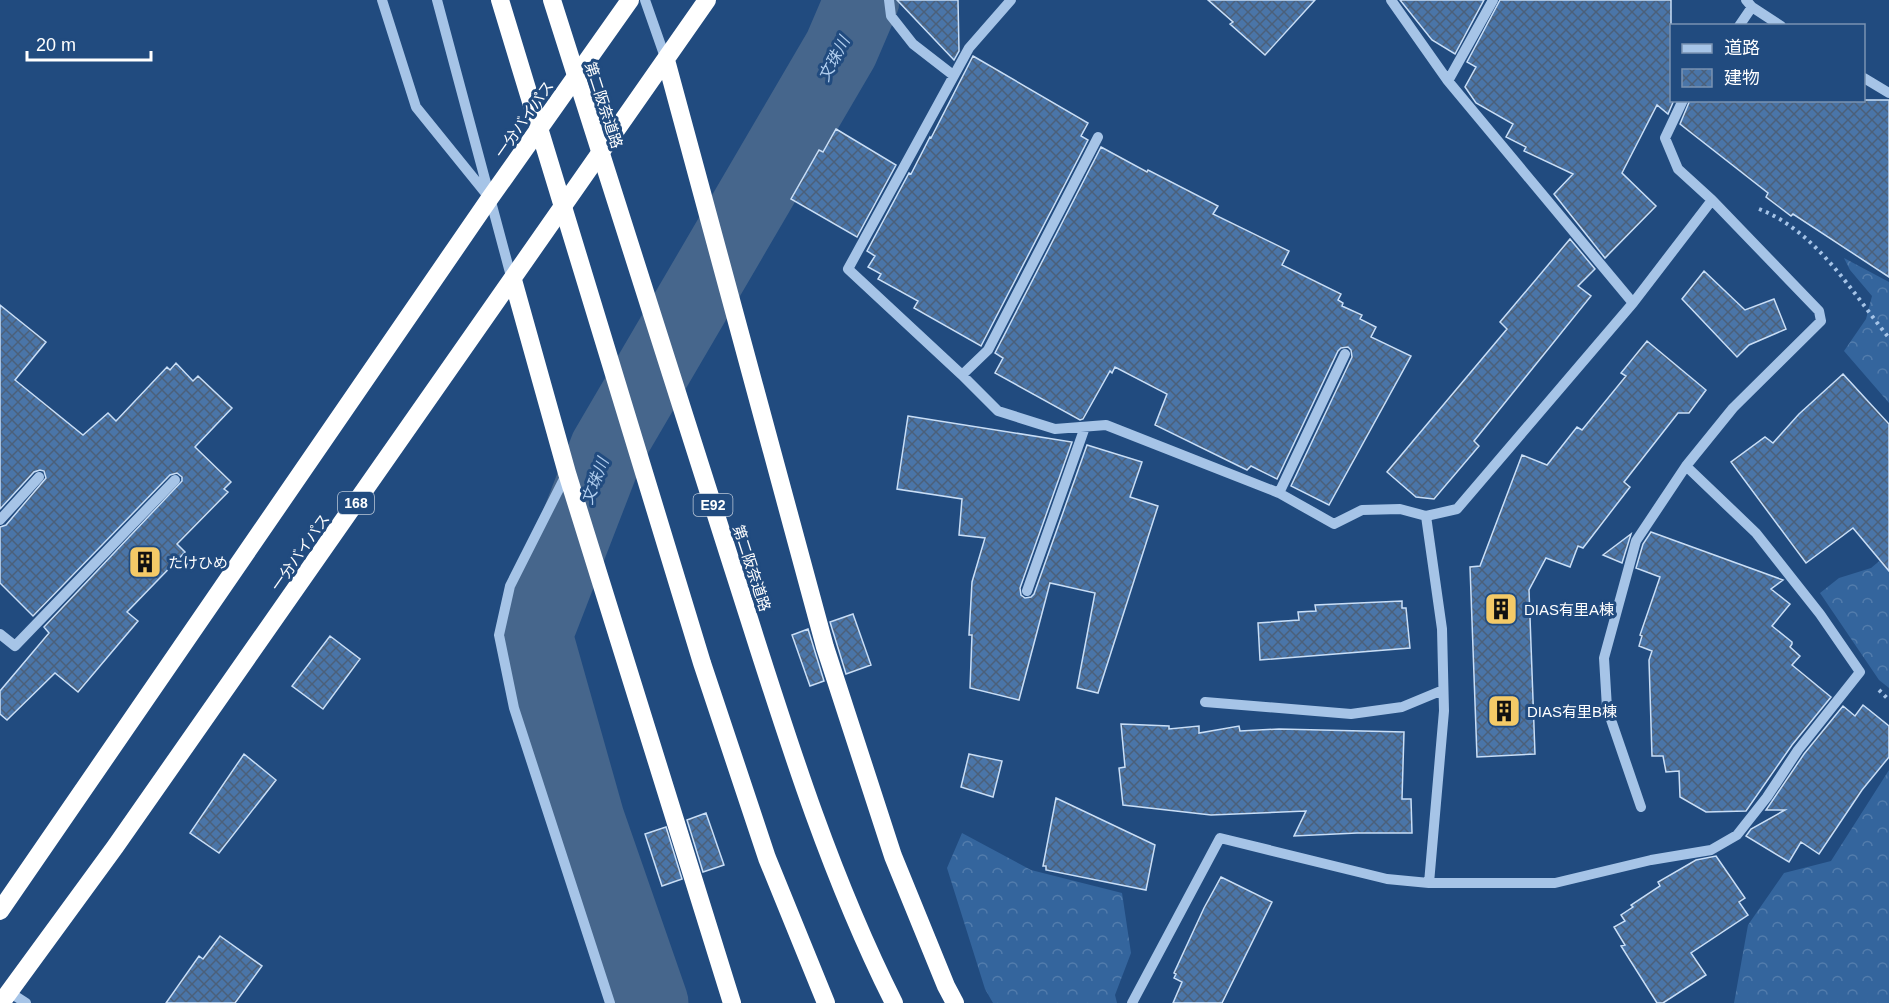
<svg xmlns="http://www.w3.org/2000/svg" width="1889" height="1003" font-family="Arial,'Noto Sans JP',sans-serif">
  <defs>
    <pattern id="forest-crowns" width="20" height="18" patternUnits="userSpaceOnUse" patternTransform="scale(1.5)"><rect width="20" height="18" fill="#34659d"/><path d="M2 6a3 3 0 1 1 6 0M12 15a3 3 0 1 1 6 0" fill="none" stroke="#527cac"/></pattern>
    <pattern id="building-cross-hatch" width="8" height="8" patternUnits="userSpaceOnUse" patternTransform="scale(1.5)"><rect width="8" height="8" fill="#4a75a8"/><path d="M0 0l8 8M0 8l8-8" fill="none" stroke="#4b607a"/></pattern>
  </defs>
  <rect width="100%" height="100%" fill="#214b7f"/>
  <path fill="url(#forest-crowns)" d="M1844,258l45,24v121l-45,-52 22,-32 6,-23 -22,-26z
    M1889,553v135l-10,-8 -59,-87 19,-15 32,-10z
    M1889,770v233h-155l14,-78 36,-52 47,-12z
    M962,833l69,37 91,23 9,60 -16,42 2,8h-124l-8,-14 -38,-121z"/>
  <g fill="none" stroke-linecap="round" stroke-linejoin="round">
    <path stroke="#46668c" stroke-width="75" d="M651,1003l-64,-184 -52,-184 72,-186 234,-400 21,-49"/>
  </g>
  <path fill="url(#building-cross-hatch)" stroke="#c9def6" stroke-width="1.5" d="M897,0h61l1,51 -5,9z
    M1208,0h107l-50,55 -35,-31 3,-2z
    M1400,0h84l-29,54 -23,-14z
    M1500,0h171v100h3l-6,14 -11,-9 -35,68 34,33 -51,52 -51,-64 19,-20 -49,-23 2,-4 -20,-10 7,-13 -37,-21 -11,-16 11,-20 -9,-5z
    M973,56l115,67 -7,13 7,4 -107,206 -67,-38 4,-7 -40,-22 3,-5 -13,-7 7,-11 -8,-5 42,-78 2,1 19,-37 1,1z
    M1690,100h199v177l-96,-63 -2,2 -25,-19 2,-4 -88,-69z
    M836,129l60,36 -39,72 -66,-38 28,-49 4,2z
    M1101,147l46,25 1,-2 70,36 -5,8 76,37 -7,14 59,29 -3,6 5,3 -1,3 20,9 -2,4 16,8 -5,10 40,19 -82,149 -38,-19 61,-129 -1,-7 -3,-3 -7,1 -3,3 -61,128 -26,-13 -4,4 -92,-45 12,-31 -52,-27 -3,6 -2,-2 -27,48 -3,1 -85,-47 8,-15 -8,-5z
    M1570,239l25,30 -17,17 13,10 -117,145 5,5 -45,53 -18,-2 -29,-25 120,-143 -7,-7z
    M1704,271l41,39 29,-11 12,30 -37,16 -12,12 -55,-58z
    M0,305l46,37 -31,38 68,55 25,-22 8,8 51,-54 3,3 6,-7 17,18 5,-5 34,32 -37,39 36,35 -7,7 4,3 -51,52 8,8 -58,60 11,9 -60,71 -23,-19 -48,47 -7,-6v-23l49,-58 -5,-6 138,-146v-4l-5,-4 -7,2 -137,141 -33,-33v-56l6,-2 40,-47 -2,-7 -4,-1 -6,2 -34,37z
    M1647,341l59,49 -17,23h-11l-54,69 6,5 -47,61 -5,-2 -8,21 -24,-9 -17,32 6,164 -58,3 -7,-190 10,-1 42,-111 25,10 30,-38 5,3 44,-54 -5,-3z
    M1843,374l46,50v147l-36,-43 -47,35 -75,-101 34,-25 8,6 26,-29z
    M908,416l164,26 -52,146 1,7 4,3 6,-1 3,-3 53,-149 55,17 -12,35 28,9 -60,187 -21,-5 18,-95 -45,-10 -31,117 -49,-12 2,-53h-3l3,-53 13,-44 -26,-3 3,-36 -65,-10z
    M1651,532l132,48 -12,9 19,15 -18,22 20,16v2l-2,3 10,9 -8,9 39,32 -39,48 -46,66 -40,1 -26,-15 -1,-26 -13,1 -3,-16h-11l-3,-96 3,-9 -13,-5 3,-10 -2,-1 20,-58 -24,-9 7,-24z
    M1631,534l-9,29 -19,-8z
    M1402,601v7h4l4,40 -150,12 -2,-37 41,-3 -1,-8 18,-1 -1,-6z
    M853,614l18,51 -25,9 -16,-52z
    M808,629l16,52 -14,5 -18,-51z
    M330,636l30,23 -37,50 -31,-23z
    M1863,705l26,21v31l-27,33 -43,64 -18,-12 -12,20 -43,-26 5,-7 34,-19h-19l38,-56 39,-48 12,10z
    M1121,724l48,2v3l30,-3v7l40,-7 1,5 39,-2 125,3 -2,67h9l1,34h-55l-63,3 12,-25 -95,4 -88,-10 -4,-37 6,-1z
    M244,754l32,26 -57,73 -29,-20z
    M969,754l33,7 -9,36 -32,-10z
    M1056,798l99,47 -9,45 -100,-20v-4h-3z
    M706,813l18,52 -21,7 -16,-52z
    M666,827l16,52 -20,7 -17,-52z
    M1716,856l29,42 -6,4 9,13 -57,38 15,22 -43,28h-6l-36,-57 4,-1 -11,-18 11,-6 -4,-6 12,-8 -2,-2 29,-19 -2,-4 38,-22z
    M1221,877l51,25 -50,101h-49l9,-21 -8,-4 2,-4 -2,-1 30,-65z
    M220,936l42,30 -27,37h-69l33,-47 4,3z"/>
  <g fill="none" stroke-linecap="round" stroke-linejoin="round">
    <path stroke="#a6c4e7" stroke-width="4" stroke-dasharray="3 4.5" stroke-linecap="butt" d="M1759,209c57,22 93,83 130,129
      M1879,690l10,10"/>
    <path stroke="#a6c4e7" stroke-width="10" d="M382,0l34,107 72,89
      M437,0l75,280
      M645,0l21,60
      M889,0l2,16 22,28 40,31
      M1011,0l-42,48 -121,221 114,106 36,36 57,18 51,-4 173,68 55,31 28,-14 38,-1 26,7 31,-7 176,-206 79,-103 -34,-31 -13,-31 18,-38
      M1391,0l57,81 185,222
      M1746,0l6,7 29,19
      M1739,26l13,-19
      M1864,78l25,15
      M1448,81l45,-81
      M962,375l26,-25 110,-213
      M567,473l-57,113 -11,49 15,73 96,295
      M1279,493l66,-139
      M1426,516l16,113 2,82 -15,172
      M0,520l39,-43
      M1027,591l58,-164
      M0,634l15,12 160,-166
      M1205,702l146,12 51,-7 41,-17
      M1641,807l-34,-99 -3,-50 32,-117 50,-75 47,-58 88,-87 -2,-10 -107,-111
      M9,992l17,11
      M1132,1003l88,-165 167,41 42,4h126l96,-23 60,-10 26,-15 30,-38 31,-47 62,-78 -40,-58 -64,-81 -70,-67"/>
    <path stroke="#fff" stroke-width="18" d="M666,60l159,587 68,209 53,130 9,17
      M513,280l54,193 165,530
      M0,911l490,-713 140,-198
      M1,1003l114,-156 592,-847"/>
    <path stroke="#fff" stroke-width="18" d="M500,0l202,663 65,195 59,145
      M552,0c59,186 119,372 178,559 48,149 93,303 164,444"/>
  </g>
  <defs>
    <symbol id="building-square" viewBox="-11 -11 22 22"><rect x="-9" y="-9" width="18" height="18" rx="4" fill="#f4ca67" stroke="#214b7f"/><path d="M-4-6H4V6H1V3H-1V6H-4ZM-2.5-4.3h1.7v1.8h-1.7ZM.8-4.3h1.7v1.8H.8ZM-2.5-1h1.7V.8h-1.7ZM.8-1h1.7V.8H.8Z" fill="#111"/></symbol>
  </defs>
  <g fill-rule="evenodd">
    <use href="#building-square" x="126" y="543" width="38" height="38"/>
    <use href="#building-square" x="1482" y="590" width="38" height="38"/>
    <use href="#building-square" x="1485" y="692" width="38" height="38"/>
  </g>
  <g text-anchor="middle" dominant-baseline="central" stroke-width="6" stroke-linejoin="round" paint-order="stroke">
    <g fill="#214b7f" stroke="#bcc9d9" stroke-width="1.5">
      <rect x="338" y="492" width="36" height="22" rx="4.5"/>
      <rect x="693.5" y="494" width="39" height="22" rx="4.5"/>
    </g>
    <g font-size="14" font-weight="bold" fill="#fff">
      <text x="356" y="503">168</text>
      <text x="713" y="505">E92</text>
    </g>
    <g font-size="15" fill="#fff" stroke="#214b7f">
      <text transform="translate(604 105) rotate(72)">第二阪奈道路</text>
      <text transform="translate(524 119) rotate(-55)">一分バイパス</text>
      <text transform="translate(300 552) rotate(-55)">一分バイパス</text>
      <text transform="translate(752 568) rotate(72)">第二阪奈道路</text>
    </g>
    <g font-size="15" fill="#fff" stroke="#214b7f" text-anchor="start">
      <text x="168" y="562">たけひめ</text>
      <text x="1524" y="609">DIAS有里A棟</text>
      <text x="1527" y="711">DIAS有里B棟</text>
    </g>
    <g font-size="16" font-style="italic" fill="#b1ceef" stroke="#214b7f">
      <text transform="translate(834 59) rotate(-62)">文珠川</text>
      <text transform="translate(595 481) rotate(-69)">文珠川</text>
    </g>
  </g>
  <rect x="1670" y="24" width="195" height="78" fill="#214b7f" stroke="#7a93b2" stroke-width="1.5"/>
  <rect x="1682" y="44" width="30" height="9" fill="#a6c4e7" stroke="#7a93b2" stroke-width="1.5"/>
  <text x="1724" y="54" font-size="18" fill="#ffffff">道路</text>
  <rect x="1682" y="69" width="30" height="18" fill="url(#building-cross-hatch)" stroke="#7a93b2" stroke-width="1.5"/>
  <text x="1724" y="84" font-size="18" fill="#ffffff">建物</text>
  <path d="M27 51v9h124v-9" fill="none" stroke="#ffffff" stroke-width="3"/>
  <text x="36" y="51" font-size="18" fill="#ffffff" stroke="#214b7f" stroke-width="4.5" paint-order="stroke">20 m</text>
</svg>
